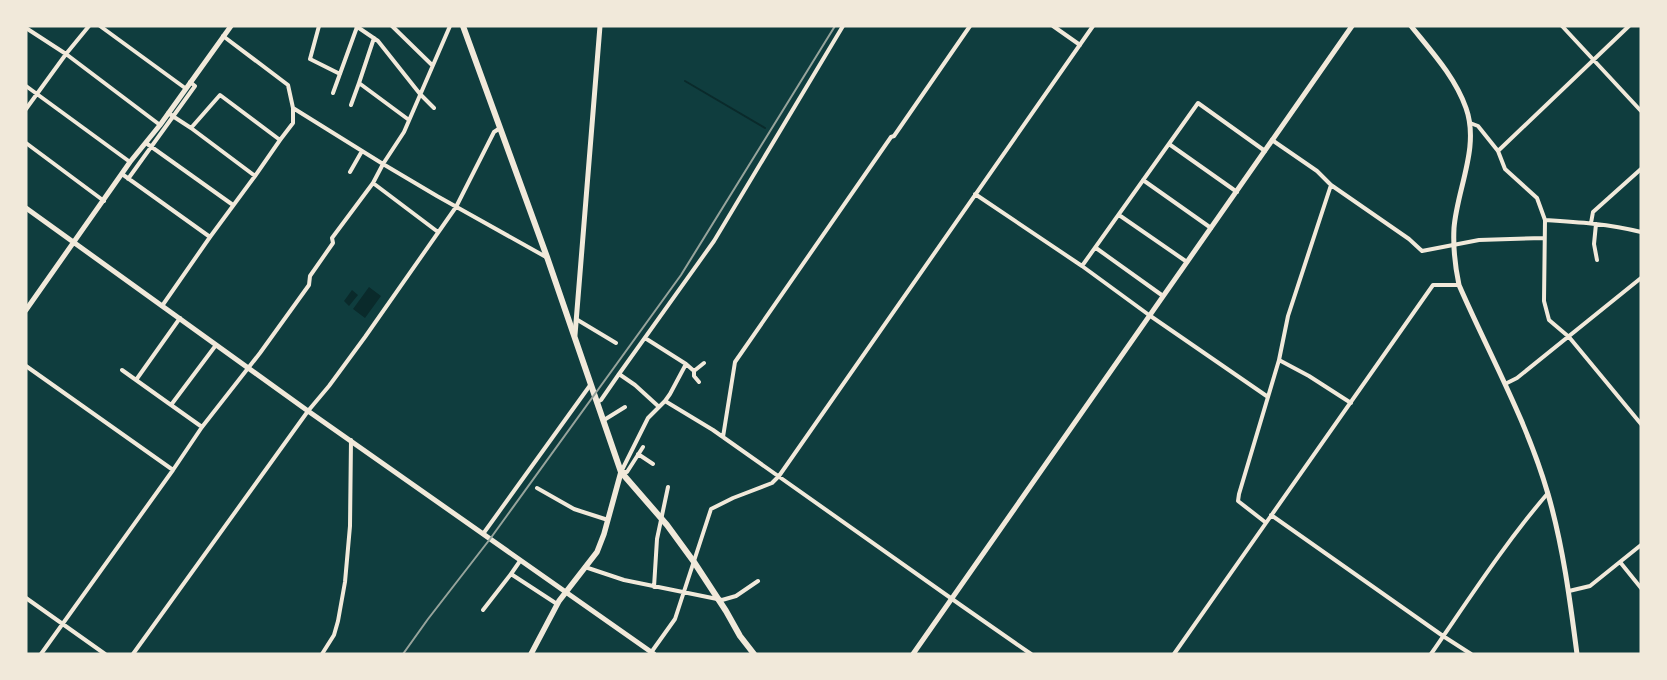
<svg xmlns="http://www.w3.org/2000/svg" width="1667" height="680" font-family="'Source Sans 3',sans-serif">
  <rect width="100%" height="100%" fill="#0f3d3e"/>
  <path fill="#0a2a2b" d="M369,287l12,9 -16,22 -12,-9z
    M352,290l6,5 -9,11 -5,-5z"/>
  <g fill="none" stroke-linecap="round" stroke-linejoin="round">
    <path stroke="#0a2a2b" stroke-width="2" d="M685,81l80,47"/>
    <path stroke="#f1e9da" stroke-width="4" d="M100,26l85,62
      M319,26l-9,33 30,15
      M356,26l22,15 42,53 14,14
      M392,26l40,39
      M450,26l-46,106 -21,32 54,32 109,61
      M1053,26l27,19
      M1562,26l79,85
      M26,28l40,26 94,71
      M223,36l65,49 5,23 90,56 -10,19 65,49
      M359,83l15,-45
      M26,86l104,76
      M333,93l24,-66
      M351,105l8,-22 50,37
      M26,109l40,-55 23,-28
      M168,113l23,15 29,-33 60,45 13,-17v-15
      M1470,123l8,3 20,25 7,18 32,29 8,22 -1,81 5,19 20,17 72,87
      M191,128l64,48 25,-36
      M1272,140l45,31 14,14 78,54 13,12 57,-11 65,-2
      M26,143l78,58
      M146,143l87,62
      M1169,144l68,48
      M1498,151l131,-125
      M350,172l12,-21
      M122,174l88,63 -48,69
      M128,179l67,-93 -5,-4
      M1143,180l68,48
      M975,194l107,72 67,49 119,82
      M1119,215l68,47
      M1545,220c32,2 64,4 96,12
      M1591,223l2,-11 48,-43
      M1596,224l-2,20 3,16
      M210,237l45,-61
      M1096,248l67,48
      M1082,266l116,-163 67,48
      M576,319l40,24
      M645,338l41,26
      M1279,360l30,16 42,27
      M26,366l147,104
      M122,370l14,10
      M694,371v5l5,6
      M619,374l95,-133 129,-215
      M1505,384l12,-6 124,-100
      M665,401l5,-7 16,-30 8,7 10,-8
      M597,402l4,-2 18,-26 16,11 23,21
      M171,405l-35,-25 44,-62
      M604,420l21,-13
      M202,427l-31,-22 45,-60
      M723,437l12,-75 156,-225 3,-1 76,-110
      M638,454l15,10
      M621,472l27,-54 17,-17 48,29 249,176 69,48
      M621,472h6l16,-25
      M537,488l37,21 34,11
      M1271,515l172,121 28,18
      M1265,522l-27,-21 1,-7 40,-134 9,-44 43,-131
      M483,534l108,-150
      M520,561l-9,13 46,30
      M1620,562l21,26
      M585,567l39,13 98,20 14,-4 22,-15
      M654,587l3,-48 11,-52
      M1569,591l21,-5 51,-41
      M26,598l79,56
      M483,610l28,-36
      M41,654l132,-184 29,-43 58,-74 49,-68 1,-9 23,-33 -1,-5 41,-55
      M133,654l175,-243 21,-25 36,-49 91,-130 38,-75 6,-4
      M322,654l12,-19 4,-14 7,-39 5,-56 1,-86
      M650,654l25,-35 36,-110 22,-11 39,-15 7,-7 314,-450
      M1174,654l259,-369h26
      M1431,654c38,-55 74,-111 117,-161"/>
    <path stroke="#f1e9da" stroke-width="5" d="M1411,26c21,26 44,51 55,82 14,39 -9,81 -12,120 -1,19 1,38 5,57 30,69 68,136 89,209 15,52 22,106 29,160
      M26,208l282,203 346,243
      M26,310l104,-148 30,-37 71,-99
      M575,335l25,-309
      M913,654l439,-628"/>
    <path stroke="#f1e9da" stroke-width="5.5" d="M531,654l28,-53 38,-49 7,-18 17,-62"/>
    <path stroke="#f1e9da" stroke-width="6" d="M463,26l84,231 74,215 46,53 27,37 32,49 14,25 14,18"/>
    <path stroke="#97a49c" stroke-width="2" d="M403,654l25,-35 62,-80 191,-264 154,-249"/>
  </g>
  <rect width="1667" height="680" fill="none" stroke="#f1e9da" stroke-width="55"/>
</svg>
